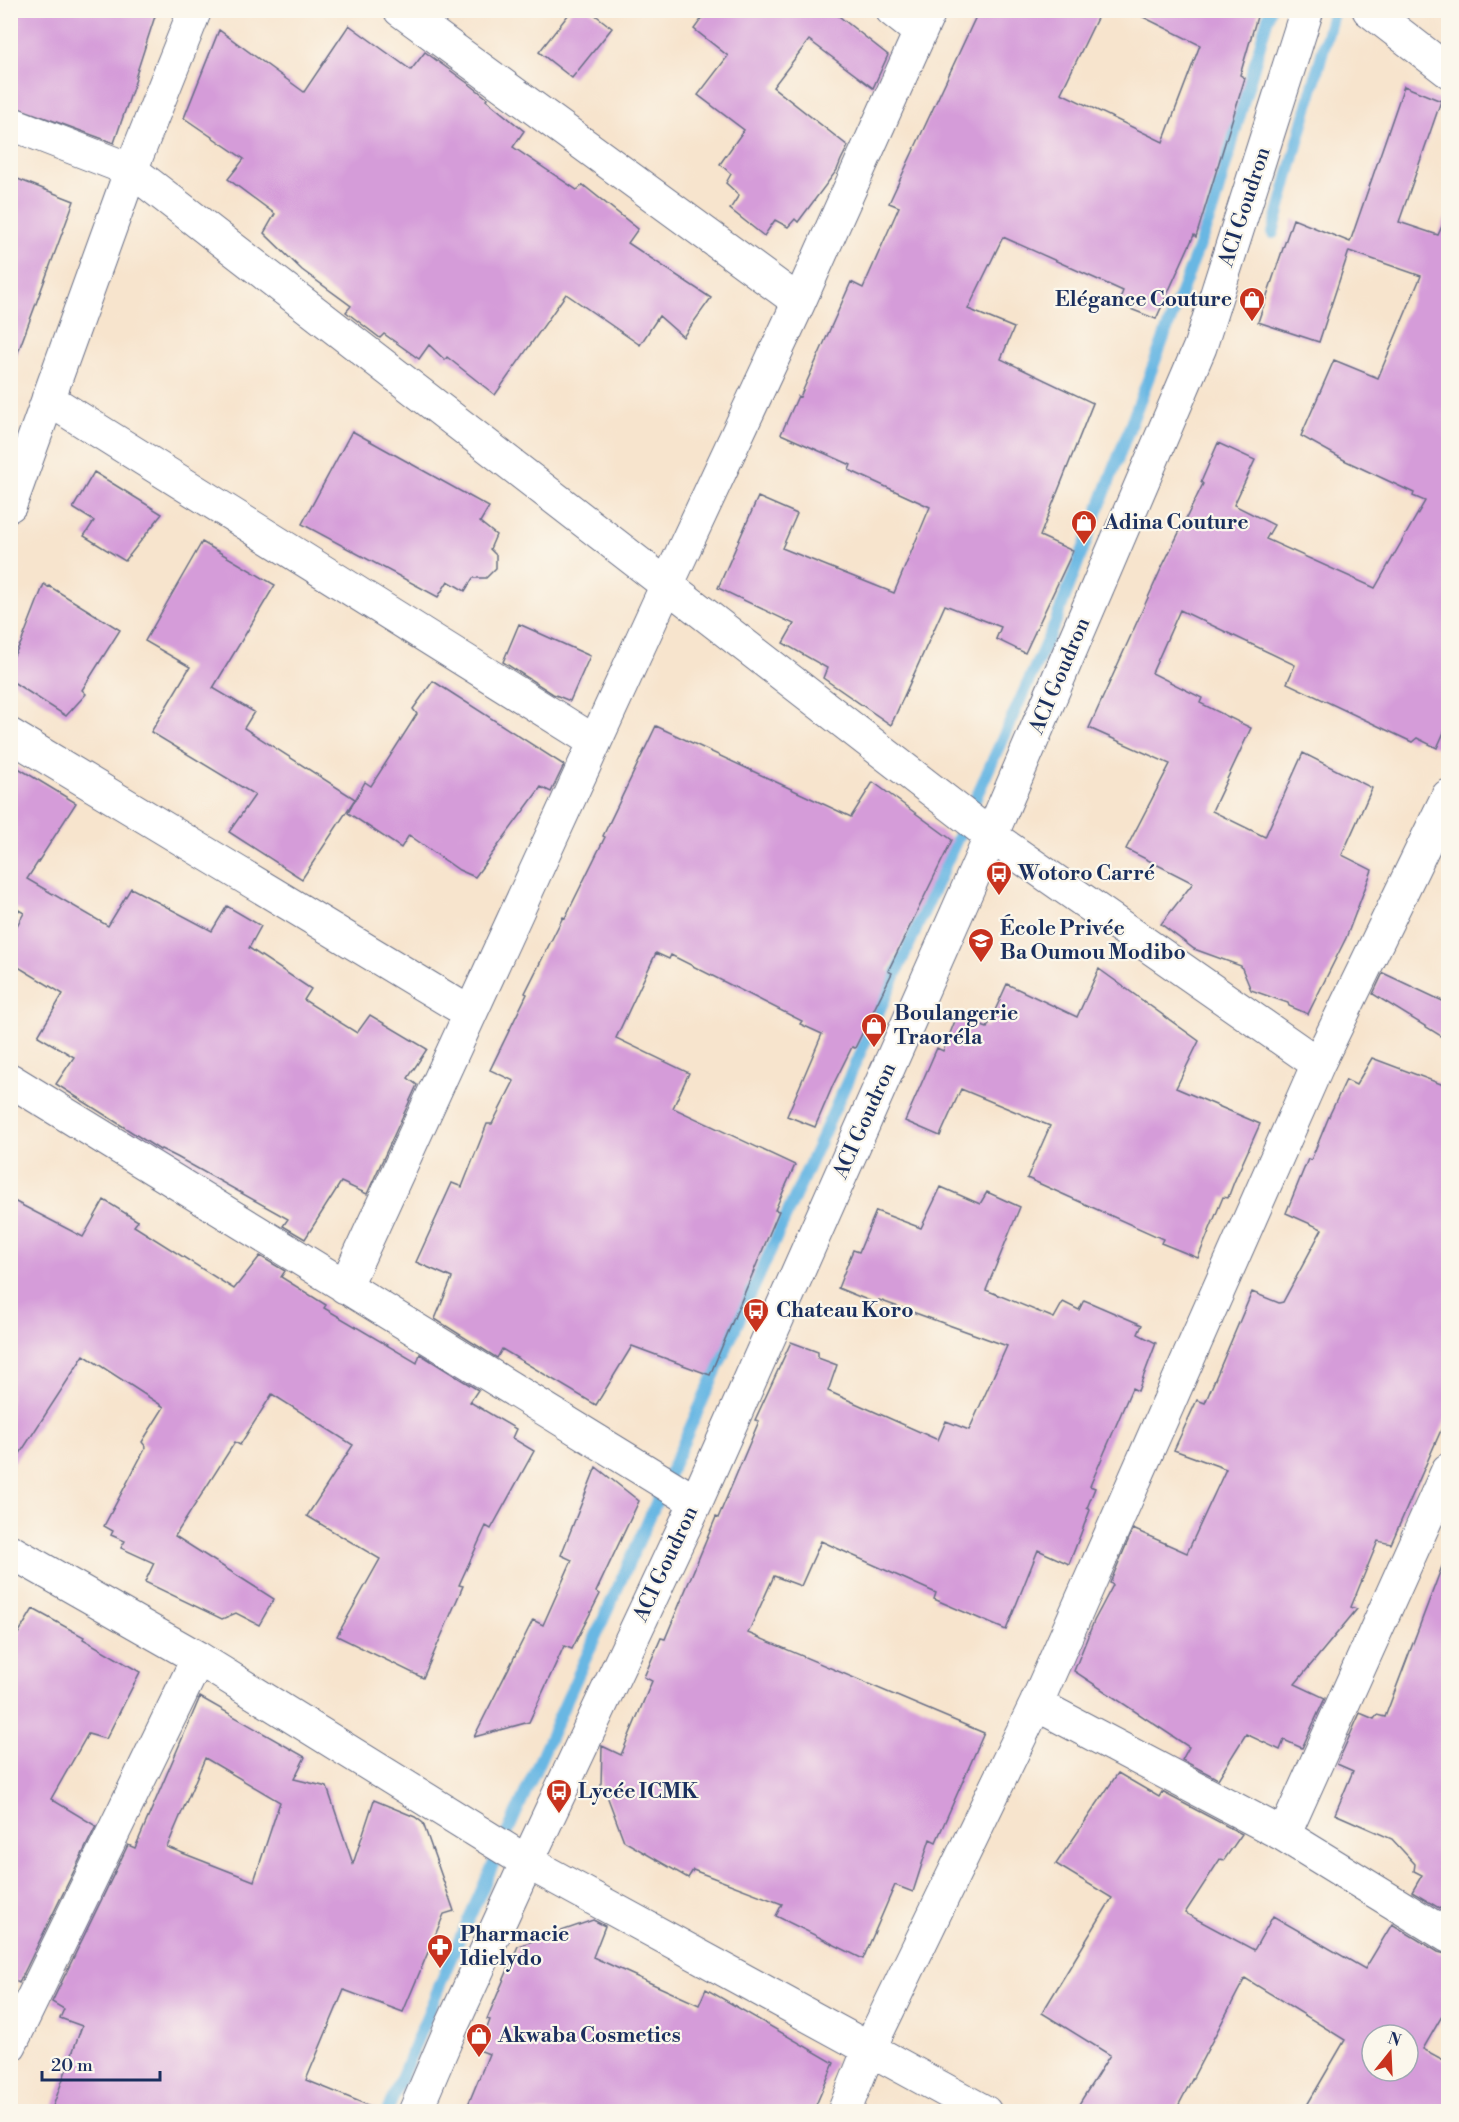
<svg xmlns="http://www.w3.org/2000/svg" width="1459" height="2122" font-family="'Libre Bodoni',serif">
  <rect width="100%" height="100%" fill="#fbf7ec"/>
  <filter id="ink" filterUnits="userSpaceOnUse"><feTurbulence type="fractalNoise" baseFrequency=".0167" numOctaves="2"/><feDisplacementMap in="SourceGraphic" scale="12" xChannelSelector="R" yChannelSelector="G"/><feConvolveMatrix kernelMatrix="1 2 1 2 8 2 1 2 1" color-interpolation-filters="sRGB"/></filter>
  <filter id="wash" filterUnits="userSpaceOnUse"><feTurbulence type="fractalNoise" baseFrequency=".008" numOctaves="4" result="noise"/><feDisplacementMap in="SourceGraphic" scale="24" xChannelSelector="R" yChannelSelector="G"/><feGaussianBlur stdDeviation="1.35" result="paint"/><feColorMatrix in="noise" values="0 0 0 0 0 0 0 0 0 0 0 0 0 0 0 0 0 1.4 0 .05"/><feComposite in="paint" operator="in"/></filter>
  <g filter="url(#wash)">
    <rect width="100%" height="100%" fill="#f7e4cd"/>
    <g fill="none" stroke-linecap="round" stroke-linejoin="round">
      <path stroke="#69b7e3" stroke-width="12" d="M1273,233l61,-223
        M387,2112l62,-149 120,-268 486,-1072 158,-414 57,-199"/>
    </g>
    <g id="blocks">
      <path fill="#d59cd9" fill-rule="evenodd" d="M10,10h147l-22,68 1,1 -22,64 -104,-38z
        M572,10h17l23,18 -40,50 -33,-26z
        M708,10h123l57,45 -15,33 -64,-48 -36,47 75,59 -7,14 -4,10 -39,52 -3,-3 -7,8 -13,-7 -11,16 -34,-27 9,-14 -13,-12 5,-9 -11,-10 24,-34 -46,-35 30,-39 -34,-27z
        M979,10h122l-40,83 102,49 37,-97 -71,-35h130l-19,65 5,3 -49,159 -2,-2 -38,84 -38,-15 5,-13 -120,-54 -35,72 46,19 -13,31 92,44 -53,133 33,15 -48,102 -29,-14 5,-12 -56,-22 -54,120 -68,-47 4,-10 -44,-25 11,-19 -76,-36 40,-91 39,17 -15,34 112,45 36,-86 -81,-37 2,-5 -70,-31 17,-38 2,1 51,-115 12,6 36,-81 -10,-4z
        M349,25l62,45 14,-18 48,35 14,11 -1,2 38,31 -11,16 64,43 6,-5 55,44 -10,14 83,55 -28,39 -24,-21 -19,29 -74,-51 -71,101 -48,-38 -2,3 -16,-15 -10,14 -35,-25 -4,4 -34,-26 5,-6 -49,-36 -38,-37 11,-19 -47,-35 16,-20 -60,-41 35,-88 85,62z
        M1404,86l37,15 -42,121 39,13 11,-24v510l-12,27 -20,-10 -5,4 -125,-59 8,-18 -115,-55 -28,63 50,25 -2,5 51,25 -39,83 53,26 38,-84 69,35 -30,67 30,15 -26,68 -38,76 -19,-8 -1,-3 -37,-13 -10,-24 -47,-17 -33,-25 32,-41 -67,-34 44,-85 -81,-36 72,-159 42,-85 -2,-2 17,-39 37,17 -21,45 40,20 -8,14 109,49 50,-87 -12,-5 1,-3 -68,-32 -45,-25 33,-76 44,18 43,-102 -72,-25 -30,91 -61,-20 35,-103 57,23z
        M10,176l64,25 -60,162 -3,-1z
        M352,431l137,76 -9,15 16,13 -6,14 6,6v13l-10,10h-13l-8,13 -17,-10 -10,16 -136,-73z
        M94,472l68,42 -37,47 -41,-25 10,-15 -21,-13z
        M202,542l73,43 -62,103 41,24 -10,16 111,71 -53,80 -73,-47 26,-37 -104,-63 39,-65 -45,-26z
        M44,584l4,3 1,-1 71,44 -38,60 4,4 -20,22 -56,-36v-18l11,-19z
        M519,624l71,32 -20,45 -17,-7 -50,-32z
        M433,681l131,84 -13,27 -10,-5 -66,90 -16,-7 -50,-35 -8,13 -53,-35 17,-31 6,4 46,-72 -4,-5z
        M656,726l195,91 22,-35 79,58 -64,131 4,2 -37,75 -3,-1 -19,38 -18,42 -28,-11 35,-82 -22,-10 2,-3 -131,-66 -2,4 -13,-6 -40,85 73,35 -16,35 122,57 -20,45 4,1 -69,164 -78,-29 -36,59 -94,-56 -5,9 -62,-39 17,-41 -36,-16 36,-79 10,4 25,-63h5l22,-43 -24,-11 37,-76 -2,-1 38,-76 2,1 40,-81 -2,-1z
        M10,763l66,40 -49,76 81,47 23,-38 81,43 15,-25 34,20 -12,22 62,41 -7,11 53,33 13,-18 57,34 -19,29 9,7 -50,109 -26,-12 -36,57 -22,-13 5,-7 -111,-62 -16,-8 -1,1 -104,-66 18,-27 -36,-21 25,-42 -53,-32v-24l14,-25 -14,-8z
        M1099,969l100,72 -23,47 84,36 -26,58 -6,16 -5,-1 -25,61 -37,-15 2,-4 -136,-61 23,-52 -89,-37 -21,47 -35,-15 32,-73 6,3 14,-35 30,12 20,-44 70,33z
        M1383,973l66,31v37l-76,-47z
        M1372,1058l77,29v325l-58,132 -13,-3 -27,66 6,2 -62,75 30,14 -23,50 -18,-8 -4,10 -34,-16 -28,45 -36,-19 7,-13 -115,-76 20,-50 19,-36 -3,-2 23,-54 54,24 39,-84 -52,-19 23,-50 8,3 47,-111 27,11 4,-1 39,-73 -36,-16 22,-54 3,1 19,-46 16,-34 10,5z
        M941,1187l39,17 7,-12 33,15 -34,83 68,28 9,-16 16,8 5,-10 58,25 -4,9 18,9 -18,48 -6,-3 -42,98 5,2 -8,20 3,2 -21,54 -31,-14 -32,80 -72,-31 2,-6 -115,-52 -20,45 -27,-10 -26,57 236,100 -48,109 -6,-3 -17,53 -18,-7 -32,74 -87,-43 6,-12 -89,-34 -5,8 -64,-37 -18,-48 -5,-7 1,-40 19,9 31,-74 -8,-4 17,-39 4,1 51,-122 2,1 41,-97 -4,-1 36,-78 27,10v6l19,7 -9,26 110,49 8,-19 23,9 38,-84 -128,-46 -2,4 -39,-16 15,-38 6,2 17,-41 45,17z
        M10,1199l73,38 21,-37 34,21 -4,5 100,63 26,-33 25,15 -4,6 45,28 -2,3 93,55 3,-9 58,36 -8,12 46,27 -4,9 22,13 -43,78 -5,-3 -27,59 4,1 -40,92 -86,-42 43,-77 -73,-43 46,-71 -81,-51 -32,51 -5,-3 -60,94 99,63 -15,26 -23,-12 -14,6 -77,-37 9,-19 -33,-15 4,-7 -14,-6 2,-4 -9,-5 42,-79 -4,-5 22,-35 -80,-52 -74,114z
        M596,1467l43,34 -43,91 4,2 -28,55 -8,-3 -35,76 -55,15 59,-117 10,5 29,-65 -11,-5z
        M1446,1556h3v358l-37,-22 10,-17 -8,-4 1,-7 -23,-25 -57,-25 18,-43 -16,-7 23,-51 14,6 3,-4 8,2z
        M33,1609l51,28 -1,2 57,33 -34,67 -18,-5 -37,65 45,27 -77,157 -9,-5v-331z
        M200,1697l105,60 -11,22 33,8 26,77 21,-64 41,17 8,6 31,88 -10,3 -41,98 -59,-22 -38,90 74,30v2h-329l31,-86 -22,-8 4,-9 -12,-7 76,-157 7,3zM205,1758l75,44 -26,79 -87,-34z
        M1118,1773l41,24 3,-5 80,42 -18,26 -4,-1 -35,54 69,37 19,-34 92,53 27,-45 46,28 11,3v49l-26,45 26,14v49h-146l42,-72 -100,-62 -70,134h-101l36,-57 -68,-42 70,-115 -56,-34zM1372,2035h36v36h-36z
        M593,1920l12,6 -12,31 106,48 7,-16 128,74 -21,49h-348l24,-58 -10,-4 11,-30 -3,-1 31,-73z"/>
    </g>
  </g>
  <g filter="url(#ink)">
    <use href="#blocks" fill-opacity="0" stroke="#686e85" stroke-width="1.5"/>
    <g fill="none" stroke-linecap="round" stroke-linejoin="round">
      <defs>
        <path id="minor" d="M400,10l399,292
          M892,10l28,22
          M1369,10l79,61
          M10,123l121,47 860,666 327,228
          M48,399l547,343
          M10,505l121,-335 64,-160
          M10,735l460,278
          M10,1080l686,422
          M345,1287l322,-702 132,-283 131,-292
          M10,1551l188,107 329,204 458,250
          M1036,1704l248,131 164,101
          M1284,1835l164,-365
          M10,2045l188,-387
          M415,2112l35,-82 77,-168 169,-360 295,-666 209,-489 107,-337
          M844,2112l26,-65 166,-343 282,-640 130,-268"/>
      </defs>
      <use href="#minor" stroke="#686e85" stroke-width="35"/>
      <use href="#minor" stroke="#fff" stroke-width="33"/>
    </g>
  </g>
  <defs>
    <symbol id="shop-pin" viewBox="-11 -11 22 30"><path d="M0 17L-7.5 6A9.5 9.5 0 1 1 7.5 6Z" fill="#c8321e" stroke="#fbf7ec"/><path d="M-5-2.5h2.3a2.7 3.5 0 0 1 5.4 0H5L5.5 6h-11ZM-1.5-2.5h3a1.5 2.3 0 0 0-3 0Z" fill="#fff"/></symbol>
    <symbol id="bus-pin" viewBox="-11 -11 22 30"><path d="M0 17L-7.5 6A9.5 9.5 0 1 1 7.5 6Z" fill="#c8321e" stroke="#fbf7ec"/><path d="M-5-6H5V4H4V6H2V4H-2V6H-4V4H-5ZM-3.5-4V0h7V-4ZM-3.5 1.2v1.5H-2V1.2ZM2 1.2v1.5H3.5V1.2Z" fill="#fff"/></symbol>
    <symbol id="school-pin" viewBox="-11 -11 22 30"><path d="M0 17L-7.5 6A9.5 9.5 0 1 1 7.5 6Z" fill="#c8321e" stroke="#fbf7ec"/><path d="M0-5L7-2L0 1L-7-2ZM-4 1L0 2.5L4 1V4Q0 6-4 4Z" fill="#fff"/></symbol>
    <symbol id="pharmacy-pin" viewBox="-11 -11 22 30"><path d="M0 17L-7.5 6A9.5 9.5 0 1 1 7.5 6Z" fill="#c8321e" stroke="#fbf7ec"/><path d="M-2-6h4v4h4v4h-4v4h-4v-4h-4v-4h4Z" fill="#fff"/></symbol>
  </defs>
  <g fill-rule="evenodd">
    <use href="#shop-pin" x="1237" y="285" width="30" height="40"/>
    <use href="#shop-pin" x="1069" y="508" width="30" height="40"/>
    <use href="#bus-pin" x="984" y="859" width="30" height="40"/>
    <use href="#school-pin" x="966" y="926" width="30" height="40"/>
    <use href="#shop-pin" x="859" y="1011" width="30" height="40"/>
    <use href="#bus-pin" x="741" y="1296" width="30" height="40"/>
    <use href="#bus-pin" x="544" y="1777" width="30" height="40"/>
    <use href="#pharmacy-pin" x="425" y="1932" width="30" height="40"/>
    <use href="#shop-pin" x="464" y="2021" width="30" height="40"/>
  </g>
  <g text-anchor="middle" dominant-baseline="central" stroke-width="4.5" stroke-linejoin="round" paint-order="stroke">
    <g font-size="21" fill="#1b2f5e" stroke="#fbf7ec">
      <text transform="translate(1245 207) rotate(-72)">ACI Goudron</text>
      <text transform="translate(1060 676) rotate(-67)">ACI Goudron</text>
      <text transform="translate(865 1121) rotate(-66)">ACI Goudron</text>
      <text transform="translate(666 1564) rotate(-65)">ACI Goudron</text>
    </g>
    <g font-size="21" font-weight="bold" fill="#1b2f5e" stroke="#fbf7ec" text-anchor="start">
      <text x="1232" y="300" text-anchor="end">Elégance Couture</text>
      <text x="1104" y="523">Adina Couture</text>
      <text x="1018" y="874">Wotoro Carré</text>
      <text x="1000" y="929">École Privée<tspan x="1000" dy="24">Ba Oumou Modibo</tspan></text>
      <text x="894" y="1014">Boulangerie<tspan x="894" dy="24">Traoréla</tspan></text>
      <text x="776" y="1311">Chateau Koro</text>
      <text x="578" y="1792">Lycée ICMK</text>
      <text x="460" y="1935">Pharmacie<tspan x="460" dy="24">Idielydo</tspan></text>
      <text x="498" y="2036">Akwaba Cosmetics</text>
    </g>
  </g>
  <rect width="1459" height="2122" fill="none" stroke="#fbf7ec" stroke-width="36"/>
  <g transform="translate(1390 2053) rotate(18)"><circle r="28" fill="#fbf7ec" stroke="#a1a7b3" stroke-width="1.5"/>
  <path d="M0-4.5L10 22L0 15L-10 22Z" fill="#c8321e"/>
  <text y="-9" font-size="16" font-weight="bold" text-anchor="middle" fill="#1b2f5e">N</text>
  </g>
  <path d="M42 2071v9h118v-9" fill="none" stroke="#1b2f5e" stroke-width="3"/>
  <text x="51" y="2071" font-size="18" fill="#1b2f5e" stroke="#fbf7ec" stroke-width="4.5" paint-order="stroke">20 m</text>
</svg>
